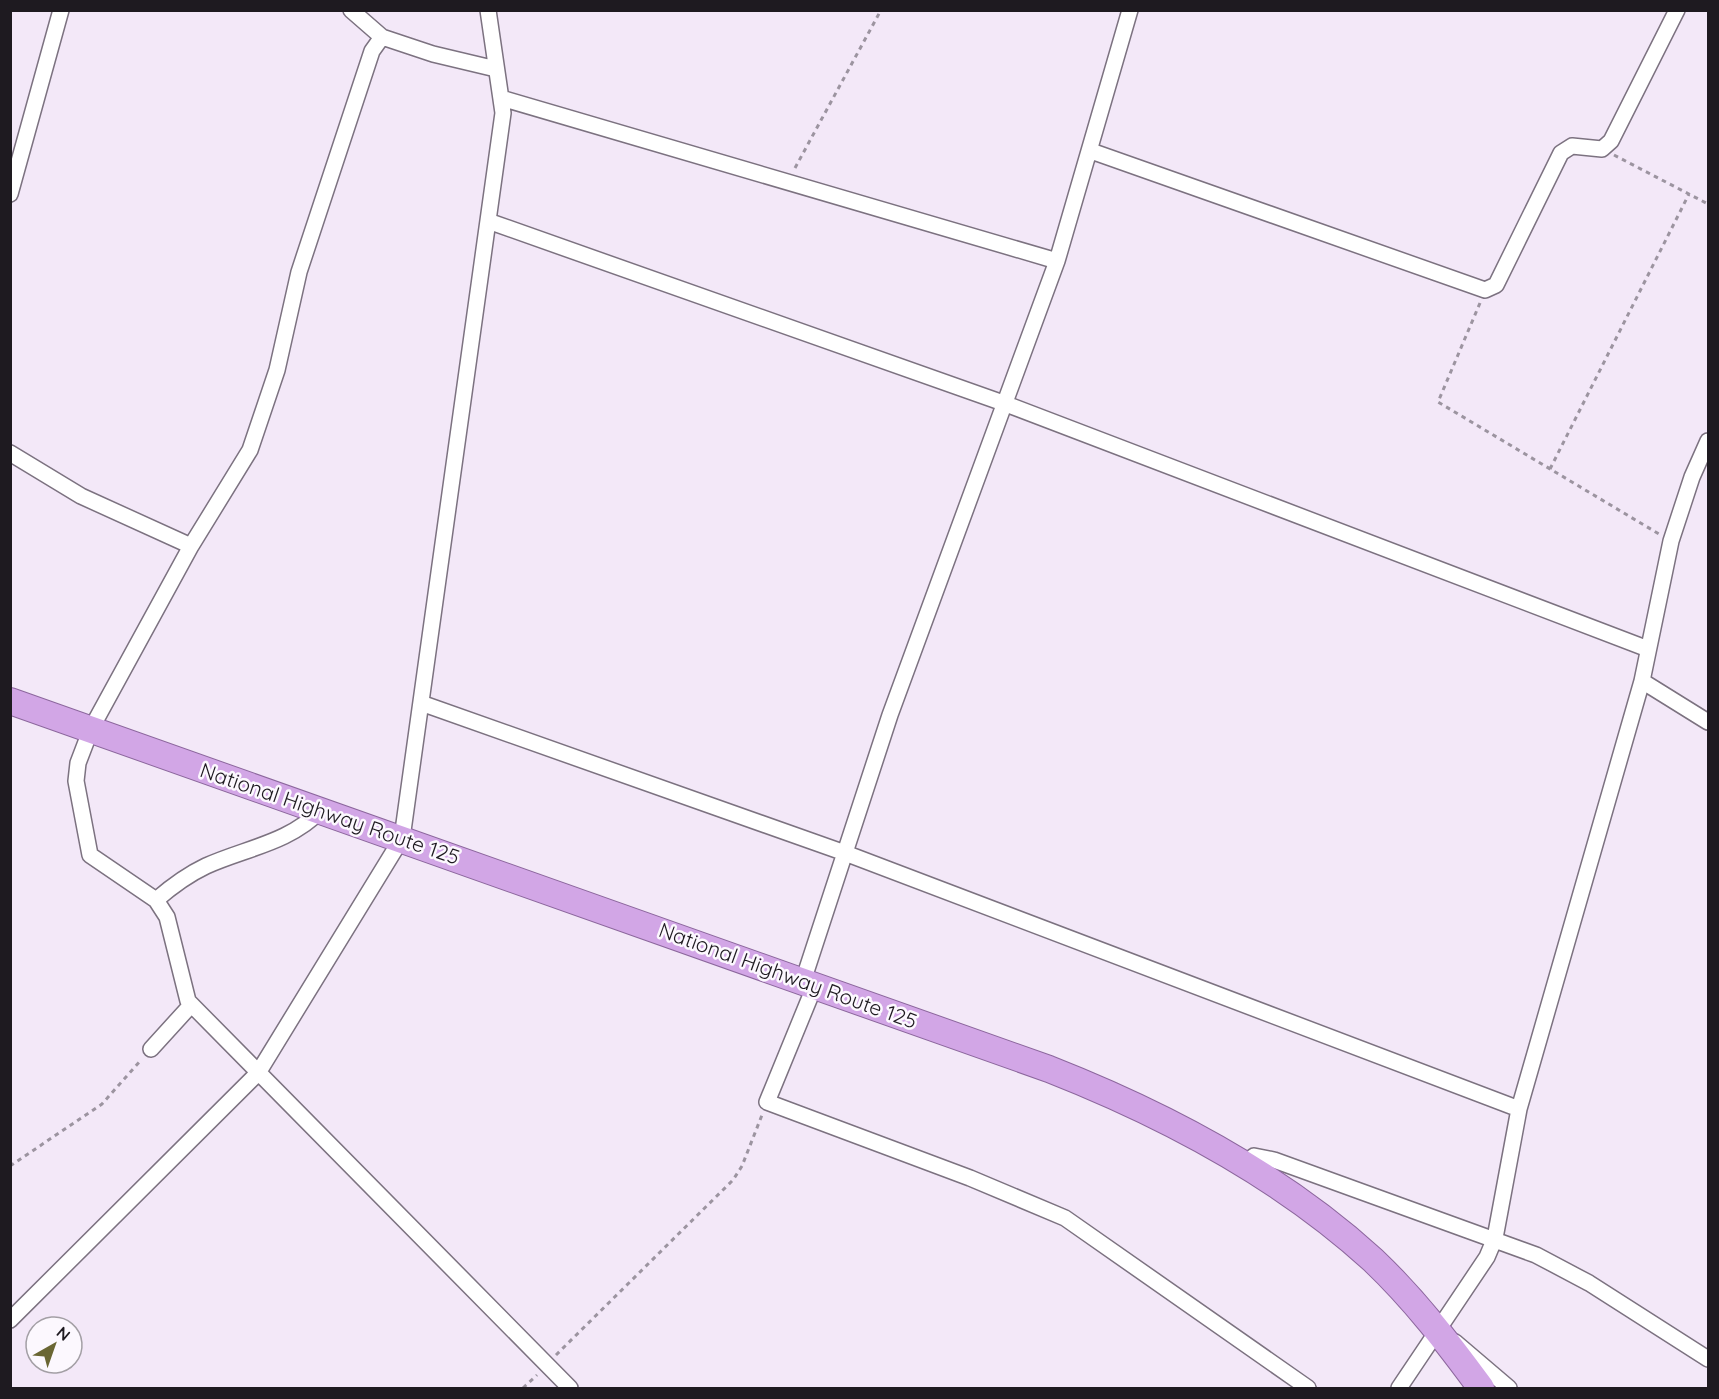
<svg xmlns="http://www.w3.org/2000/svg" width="1719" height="1399" font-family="Quicksand,sans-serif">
  <rect width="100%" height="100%" fill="#f3e8f8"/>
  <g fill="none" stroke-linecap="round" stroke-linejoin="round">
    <defs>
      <path id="minor" d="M351,10l31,27 51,17 63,15
        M382,37l-10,14 -73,221 -22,98 -27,80 -59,96 -100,183 -13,34 -2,18 14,74 66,45 11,17 21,84 382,387
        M501,98l556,163
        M1091,151l394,139 11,-5 65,-132 11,-7 30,3 9,-8 66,-131
        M10,194l51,-184
        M488,221l518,183 642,245
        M10,453l71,43 110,50
        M1642,681l66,41
        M421,703l424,150 674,256
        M156,900c15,-13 31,-25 50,-34 40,-18 83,-23 115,-56
        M803,981l87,-266 167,-454 73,-251
        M815,985l-48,117 203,76 95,40 243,170
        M151,1049l40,-44
        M1244,1165l10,-9 20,4 262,95 53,28 119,76
        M10,1320l248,-247 144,-235 101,-725 -15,-103
        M1455,1342l54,46
        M1399,1388l88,-131 8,-19 24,-129 123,-428 29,-140 21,-64 16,-36"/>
      <path id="trunk" d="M10,701l1039,368c117,46 231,106 324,191 41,39 75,83 108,128"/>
    </defs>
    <use href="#minor" stroke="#7c7280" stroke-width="18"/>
    <use href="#trunk" stroke="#8c679d" stroke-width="28"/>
    <path stroke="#9c94a0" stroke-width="3" stroke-dasharray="4.5 4.5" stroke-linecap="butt" d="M1614,155l94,49
      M795,168l86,-158
      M1480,303l-42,99 221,132
      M1550,469l139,-275
      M10,1166l92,-62 39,-44
      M556,1355l177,-175 9,-14 20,-51
      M523,1388l14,-13"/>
    <use href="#minor" stroke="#fff" stroke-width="15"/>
    <use href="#trunk" stroke="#d2a6e6" stroke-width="26"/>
  </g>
  <g text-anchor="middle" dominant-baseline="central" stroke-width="5" stroke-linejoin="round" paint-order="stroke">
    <g font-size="21" fill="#1e1a20" stroke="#fcf8fe">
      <text transform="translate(330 813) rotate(19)">National Highway Route 125</text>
      <text transform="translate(788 975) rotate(20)">National Highway Route 125</text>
    </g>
  </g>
  <rect width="1719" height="1399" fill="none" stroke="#1e1a20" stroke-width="24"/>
  <g transform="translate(54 1345) rotate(40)"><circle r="28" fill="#fcf8fe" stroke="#a39fa5" stroke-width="1.5"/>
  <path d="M0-4.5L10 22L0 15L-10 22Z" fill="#6a6633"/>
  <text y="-9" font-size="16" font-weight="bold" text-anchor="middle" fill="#1e1a20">N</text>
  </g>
</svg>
